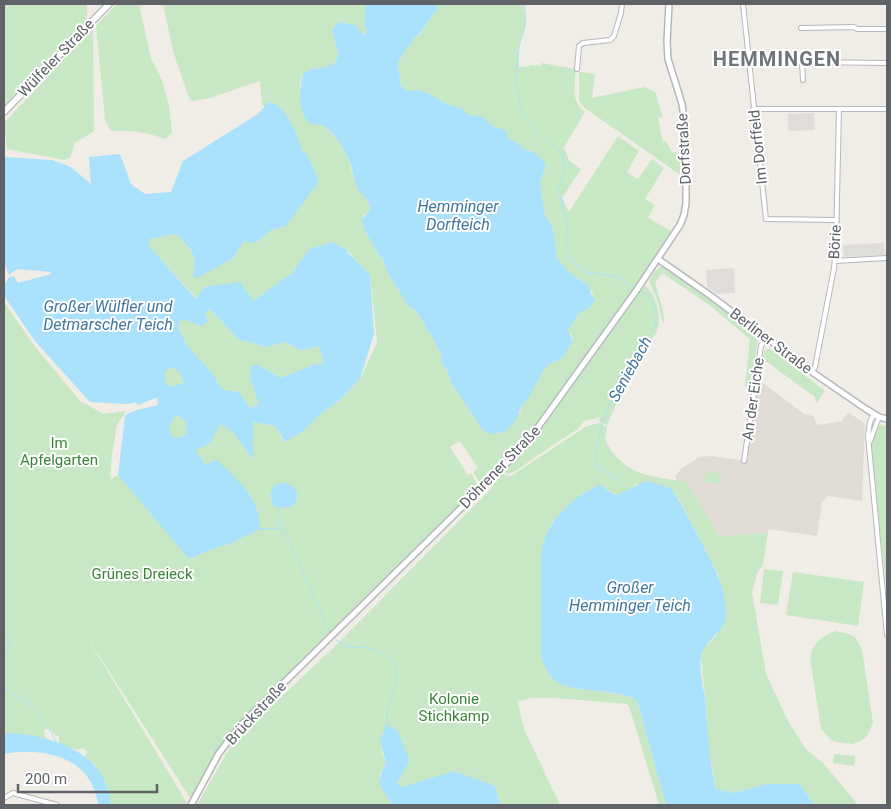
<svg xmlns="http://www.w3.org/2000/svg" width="891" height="809" font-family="Roboto,sans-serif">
  <rect width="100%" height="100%" fill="#f0ede7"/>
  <path fill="#dfddd9" d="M814,113l1,17 -27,1v-17z
    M884,243l1,12 -41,2 -1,-12z
    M734,268l1,25 -18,1 -10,-7 -1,-17z"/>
  <path fill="#e0dcd5" d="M759,380l45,34 9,2 4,9 26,-4v-2l5,-7 17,12 -3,77 -34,-5 -6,6 -5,34 -48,-7 -1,3 -49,5 -32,-41 -12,-19 6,-8 18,-12 13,-1 35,5z"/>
  <path fill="#c8e7c5" d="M4,4h83v16l-83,87z
    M117,4h22l12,54 11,22 7,26 3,27 -7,6c-18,-7 -35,-9 -54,-8l-6,-11 -9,-94z
    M163,4h179l4,1 20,-1c-2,7 0,14 -2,22l3,4 -1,4 -2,1 -7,-7 -17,-5 -8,7 6,25 -3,8 -13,5 -10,1c-3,2 -8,5 -10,8 -5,10 -1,35 5,44 5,2 10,3 15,4 7,3 22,22 25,30 4,11 6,25 13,36 4,6 10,10 10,19l-7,6 1,13 14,25 5,5 3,11 23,37 6,3 9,13 3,7 3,3 12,22 -1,7 7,10 2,9 33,49 37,-17 2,-8 8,-9 12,-24 7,-8 12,-5 12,-17 -1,-6 -4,-6 11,-17 9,-5 7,-8 -6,-14 -19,-13 -13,-14 -3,-23 -3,-12 -6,-8 -5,-33 6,-18 -14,-14 -8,-1 -5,-6 -10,-5 -7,-8 -5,-4 -5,-1 -9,-9 -15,-2 -4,-5 -24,-9 -5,-4 -15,-7 -12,1 -7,-5 -3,-24 17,-25 5,-3 18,-26v-4h85l3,18 -9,29 2,1v15l11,-1v-1l11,1v-3l35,6c-1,16 -6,32 9,43l-21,35 5,13 12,9 -19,29 7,14 49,-76 21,15 -12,21 11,7 14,-20 12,9 -19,31 10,6 -7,13 23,13 -44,68 -93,129 -10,14 -43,43 -8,-13 5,-4 -18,-27 -10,6 18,28 3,-2 7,13 -178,175v2l-5,6 -53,52 -25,31 -23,47 -5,-3 -104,-162 102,169 -2,2h-74l-16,-40 -10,-8 2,-4 -4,-5 -6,2 -18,-6v-9l-3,1 -6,-7h-5l-1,1 1,9 -25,-5h-16v-432l29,42 47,57 24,13 22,-3c-3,5 -7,9 -9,15 -2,8 -8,46 -6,53l7,-4 72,84 30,-13 7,-1 33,-17 -55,-63 -10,-15 16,-8 9,-18 13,7 19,28 1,-37 22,4 9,16 19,-11 21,-20 15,-10 21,-22 17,-36 -7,-68 -23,-25 -15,-8 -23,7 -17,24 -39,28 -56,-2 -48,-53v-7l27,-5c15,16 21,21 18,43l39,-19 11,-17 13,1 14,-12 15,-4 20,-73 -4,-3 -18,-38 -16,-10 -3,4 -3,-1 -2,-24 -50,17 -18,3 -3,-3 -16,-47z
    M93,28l1,103 -19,12 -5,15 -6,2 -57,-11 -3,-26z
    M579,72l16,2 -3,24 52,-11 11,5 8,25 -5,1 5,24 3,-1 6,11 9,1v17l-2,4 -97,-68 -3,-6z
    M660,267h4l43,30 50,41 1,1 -7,49 -6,-1 5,-48 -42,-35 -46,-31 -7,10 8,27 1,12 -2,-1 -4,-19 -9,-21 6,-10z
    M645,285c11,9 16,29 13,43 -2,8 -11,16 -15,23 -14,24 -25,49 -36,74l-8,-3 1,-5 -16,4 -6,8 -22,14 -42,29 -6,2 -6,-2 32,-32z
    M210,309l28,30 29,8 17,-5 17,8 18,-4 5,20 -9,-2 -34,14 -23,-13 -8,12 10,28 -10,3 -11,-16 -16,-2 -11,-17 -26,-29 -8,-17 4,-8 23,-6z
    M770,349l55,42 -9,13 -1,-7 -52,-38 1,-8z
    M170,367l9,4 5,12 -14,4 -5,-5v-9z
    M175,413l11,9v12l-8,4 -6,-1 -3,-10z
    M599,423l8,4 -2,12c17,37 46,37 82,43l32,55 49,-5 -5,32 -6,10 -5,18 14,82 22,47 18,28 18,15 34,41h-44l-14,-21h-34l-32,9 -18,-4 -9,-46v-26l-6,-59 3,-10 13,-13 9,-27 -8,-34 -38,-73 -9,-13 -34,-4 -9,7 -13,4 -8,-6h-17l-37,32 -9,19 -3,17v99c9,33 29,32 58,35 12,1 24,5 35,7l4,6 28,101h-7l-30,-99 -2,-2 -70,-6h-25l-14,3v3l6,25 36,76h-60l-5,-19 -41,-15 -52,16 -5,-4 11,-19 -27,-14 5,13 -7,13 13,29h-195l35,-61 102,-97 155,-156 12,-17 10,2 76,-50z
    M880,425l7,1v171l-16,-153 5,-16z
    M706,471l16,3 -2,10 -16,-2z
    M764,569l19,2 -5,34 -18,-2z
    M793,572l71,10 -6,44 -72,-11z
    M835,631l14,3 6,3 7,12 11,74 -6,13 -7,5 -7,3 -17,-2 -5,-2 -10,-11 -11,-71c2,-15 12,-22 25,-27z
    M834,754l21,2 -1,10 -21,-3z"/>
  <path fill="#aae1fd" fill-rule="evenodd" d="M366,4h72v4l-18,25 -5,4 -17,25 3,24 7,5 12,-1 15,7 5,4 24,9 4,5 15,2 9,9 14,5 3,8 10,5 5,6 8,1 12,10 2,4 -6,18 5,33 6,8 3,12 3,23 13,14 19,13 2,8 4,6 -6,8 -10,5 -11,17 5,12 -12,17 -12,5 -7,8 -12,24 -8,9 -6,15 -11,12 -15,2 -7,-4 -33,-49 -2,-9 -7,-10 1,-7 -12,-22 -3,-3 -3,-7 -9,-13 -6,-3 -23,-37 -3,-11 -5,-5 -14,-25 -2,-10 8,-9c1,-11 -9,-14 -13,-22 -3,-7 -4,-16 -6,-23 -4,-11 -17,-36 -30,-40 -4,-1 -8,-1 -12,-2 -11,-11 -11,-36 -5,-50l8,-4 10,-1 13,-5 3,-8 -6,-26 8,-7 15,3 9,10 2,-1 1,-4 -3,-4c2,-8 0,-15 2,-22z
    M268,102c18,1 26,29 33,43v5l5,3 13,28 -33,45 -15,4 -14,12 -8,1 -5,-2 -11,17 -36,20 -4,-1c4,-23 -1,-27 -17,-43l-27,5v7l47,53 8,-12 36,-5 13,19 39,-28 17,-24 23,-7 15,8 1,3 6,5 16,17 4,59 -14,45 -21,22 -15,10 -21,20 -18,11 -10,-16 -22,-4v38l-20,-28 -13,-8 -9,18 -15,8 9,15 12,-5c21,21 43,37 43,69l-33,16 -7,1 -31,13 -71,-84 7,-59c8,-7 22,-8 33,-11l-1,-7c-8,1 -13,6 -20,7l-1,-3 -8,2 -38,-2 -55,-61 -31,-45v-10l5,-9 5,-1 4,7 33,-9v-2l-34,-3 -8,6 -5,-13v-105l48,3 19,7 20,17 -2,-27 31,-3 11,30 14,10 26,-2 12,-31 75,-47zM210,309l28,30 29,8 17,-5 17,8 18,-4 5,19 -9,-1 -34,14 -23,-13 -7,1 -1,11 9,27 -9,4 -11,-16 -16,-2 -11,-17 -26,-29 -8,-17 4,-8 20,7 6,-5 -3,-8zM170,367l9,4 5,12 -14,4 -5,-5v-9zM176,414l10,8v12l-8,4 -6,-1 -3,-10z
    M647,481l24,7c11,16 19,33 28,50 12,22 25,45 27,70 3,25 -22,30 -25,49 -2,12 2,29 4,41 3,31 3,61 11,91l18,4 32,-9h34l14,21h-148l-28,-101 -4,-6c-11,-3 -23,-6 -35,-7 -29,-3 -49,-2 -58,-35v-99c1,-5 1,-11 3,-16 7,-24 33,-47 56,-56l15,10c13,-4 20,-10 32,-14z
    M286,483l8,4 4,8 -3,9c-8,4 -13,5 -22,2l-3,-12 5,-10z
    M387,724l11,8 10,25v7l-11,19 5,4 52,-16 41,15 5,19h-108c-10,-21 -19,-16 -6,-42l-6,-23z
    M8,733c28,1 67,10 87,33 9,10 14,26 16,39h-12c-3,-9 -5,-18 -10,-26 -17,-26 -56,-31 -85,-25v-20z"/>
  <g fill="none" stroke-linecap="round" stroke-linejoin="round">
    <path stroke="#aae1fd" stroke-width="1" d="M524,4c5,22 -2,27 -6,48 -2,13 -2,41 2,53 4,13 15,26 25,34 8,6 17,11 19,22 3,9 -4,21 -7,29l4,9 6,27 -1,20 6,15 15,11 27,4 22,12
      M628,491l-9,-10 -20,-13 -4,-8c2,-25 16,-66 28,-87 6,-10 12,-20 18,-30 4,-6 12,-10 14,-18 4,-14 -3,-29 -15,-35
      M280,508v20
      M260,529l23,-1 48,106
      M4,632c7,5 7,11 4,19l-4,3
      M333,637c4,3 8,7 13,9 5,2 10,1 15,1 13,1 35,10 36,25 1,18 -13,31 -10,52
      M4,688c23,12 42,30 52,54"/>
    <defs>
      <path id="minor" d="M743,4l23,215 71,1
        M801,28l53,-1 3,2h30
        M577,69l2,-23 4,-3 27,-3 4,-4 7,-23 1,-9
        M803,80l-1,-18 85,1
        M753,109h134
        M835,261l52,-3
        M812,372l3,-5 19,-99 2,-24 3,-135
        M874,414l-4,8 -2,14 19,199
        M870,441l9,-24
        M744,461l17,-115 5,-7
        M4,798l9,-5 44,12"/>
      <path id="tertiary" d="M658,259l53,37 101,76 54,37 13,8 8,2
        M191,805l28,-52 22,-28 285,-281 110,-153 44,-66 4,-10 2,-12v-69l-4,-30 -14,-45 -1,-17 2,-38"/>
      <path id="secondary" d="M4,112l105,-108"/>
    </defs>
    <use href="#minor" stroke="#b4b8bb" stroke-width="6"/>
    <use href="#tertiary" stroke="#b4b8bb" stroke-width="8"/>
    <use href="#secondary" stroke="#b3b7bb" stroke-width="8"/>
    <use href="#minor" stroke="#fff" stroke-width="4"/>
    <use href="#tertiary" stroke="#fff" stroke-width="5"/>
    <use href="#secondary" stroke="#fff" stroke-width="5.5"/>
  </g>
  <g text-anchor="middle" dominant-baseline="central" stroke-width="4" stroke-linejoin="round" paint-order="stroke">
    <g font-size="15" fill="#5f6367" stroke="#fff">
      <text transform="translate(56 58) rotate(-46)">Wülfeler Straße</text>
      <text transform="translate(758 147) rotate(-96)">Im Dorffeld</text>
      <text transform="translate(684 149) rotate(-93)">Dorfstraße</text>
      <text transform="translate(835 242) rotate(-87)">Börie</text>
      <text transform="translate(771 341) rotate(37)">Berliner Straße</text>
      <text transform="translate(753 399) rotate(-82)">An der Eiche</text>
      <text transform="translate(500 467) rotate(-46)">Döhrener Straße</text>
      <text transform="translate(256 713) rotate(-47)">Brückstraße</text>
    </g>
    <g font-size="15" fill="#3b8537" stroke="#fff">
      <text x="59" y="443">Im<tspan x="59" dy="17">Apfelgarten</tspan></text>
      <text x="142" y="574">Grünes Dreieck</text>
      <text x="454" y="699">Kolonie<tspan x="454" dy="17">Stichkamp</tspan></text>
    </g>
    <g font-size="16" font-style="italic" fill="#3f779f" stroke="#fff">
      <text x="458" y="206">Hemminger<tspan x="458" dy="18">Dorfteich</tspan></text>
      <text x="108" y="306">Großer Wülfler und<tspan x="108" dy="18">Detmarscher Teich</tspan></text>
      <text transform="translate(630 369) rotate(-61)">Seniebach</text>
      <text x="630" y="587">Großer<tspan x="630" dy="18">Hemminger Teich</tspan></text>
    </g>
    <g font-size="20" font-weight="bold" letter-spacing="1" fill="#707579" stroke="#fff">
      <text x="777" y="59">HEMMINGEN</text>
    </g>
  </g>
  <rect width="891" height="809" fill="none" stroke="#5f6367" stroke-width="10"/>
  <path d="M18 784v8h139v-8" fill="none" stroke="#5f6367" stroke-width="2.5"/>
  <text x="25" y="784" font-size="15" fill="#5f6367" stroke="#ffffff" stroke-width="4" paint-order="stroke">200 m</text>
</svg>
